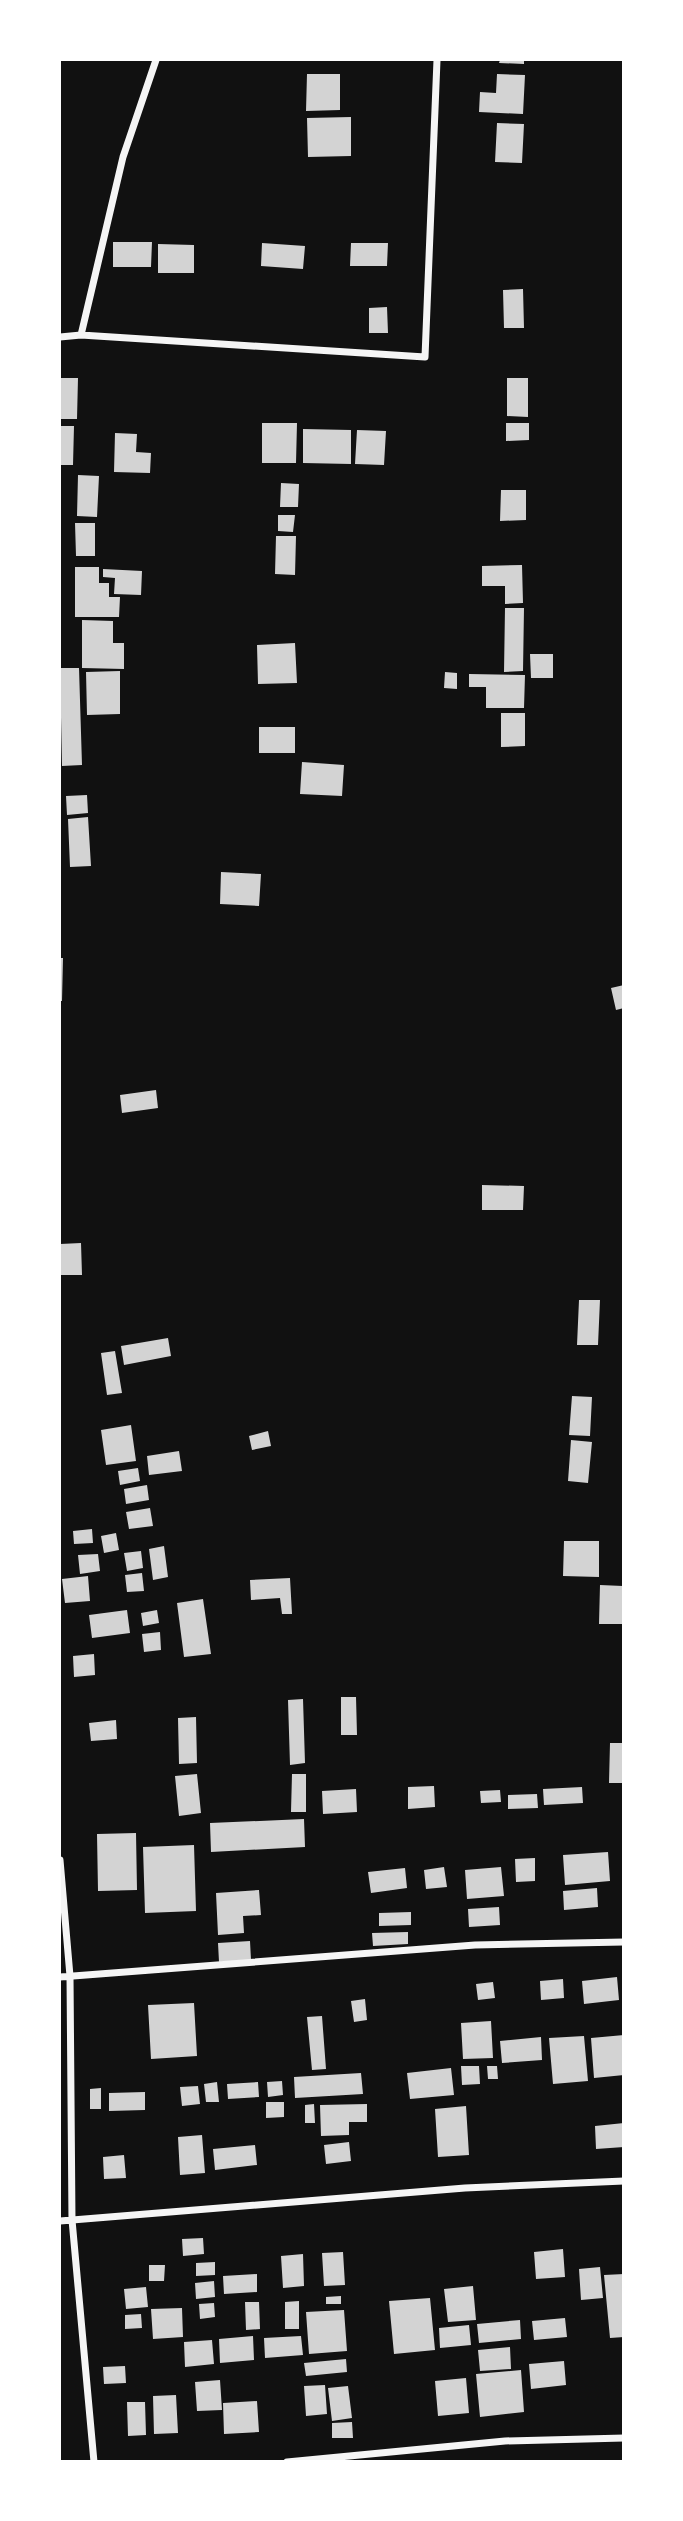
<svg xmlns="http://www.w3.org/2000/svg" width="683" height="2521" font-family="'Public Sans',sans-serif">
  <rect width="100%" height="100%" fill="#111"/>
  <path fill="#d3d3d3" d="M500,60h24v4l-25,-1z
    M307,74h33v36l-34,1z
    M497,74l28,1 -2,39 -44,-2 1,-20 16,1z
    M351,117v39l-43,1 -1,-39z
    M497,123l27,1 -2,39 -27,-1z
    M113,242h39l-1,25h-38z
    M262,243l43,3 -2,23 -42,-3z
    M351,243h37l-1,23h-37z
    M158,244l36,1v28h-36z
    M523,289l1,39h-20l-1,-38z
    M387,307l1,26h-19v-25z
    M60,378h18l-1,41h-17z
    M507,378h21v39l-21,-1z
    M262,423h35l-1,40h-34z
    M506,423h23v17l-23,1z
    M60,426h14l-1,39h-13z
    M303,429l48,1v34l-48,-1z
    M357,430l29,1 -2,34 -29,-1z
    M115,433l22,1 -1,18 15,1 -1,20 -36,-1z
    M78,475l21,1 -2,41 -20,-1z
    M281,483l18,1 -1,23h-18z
    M501,490h25v30l-26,1z
    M278,515h17l-2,17 -15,-1z
    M75,523h20v33h-19z
    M276,536h20l-1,39 -20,-1z
    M522,565l1,38 -18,1v-18h-23v-20z
    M75,567h24v16h10v14h11l-1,20h-44z
    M103,569l39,2 -1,24 -27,-1 1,-16 -12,-1z
    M505,608h19l-1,63 -19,1z
    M82,620l31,1v22h11v26l-42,-1z
    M295,643l2,40 -39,1 -1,-39z
    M530,654h23v24h-22z
    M60,668h19l3,97 -20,1z
    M120,671v43l-33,1 -1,-43z
    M445,672l12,1v16l-13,-1z
    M469,674l56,1 -1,33h-38v-21h-17z
    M501,713h24v33l-24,1z
    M259,727h36v26h-36z
    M302,762l42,3 -2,31 -42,-2z
    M87,795l1,18 -21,2 -1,-19z
    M88,817l3,49 -21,1 -2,-48z
    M221,872l40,2 -2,32 -39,-2z
    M60,958h3l-1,43h-2z
    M624,985v23l-8,2 -5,-22z
    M156,1090l2,18 -36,5 -2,-18z
    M482,1185l42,1 -1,24h-41z
    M81,1243l1,32h-22v-31z
    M579,1300h21l-2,45h-21z
    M168,1338l3,18 -47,9 -3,-19z
    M115,1351l7,42 -15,2 -6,-42z
    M572,1396l20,1 -2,39 -21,-1z
    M131,1425l5,36 -30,4 -5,-35z
    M268,1431l3,15 -19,4 -3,-14z
    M571,1440l21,2 -4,41 -20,-2z
    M179,1451l3,20 -33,4 -2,-19z
    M138,1468l2,13 -20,4 -2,-14z
    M147,1485l2,15 -23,4 -2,-15z
    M150,1508l3,18 -24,3 -3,-17z
    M92,1529l1,14 -19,1 -1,-13z
    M116,1533l3,17 -15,3 -3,-17z
    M564,1541h35v36l-36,-1z
    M164,1546l4,31 -15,3 -4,-31z
    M141,1551l2,17 -16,3 -3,-18z
    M98,1554l2,17 -20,3 -2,-19z
    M142,1573l2,18 -17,1 -2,-17z
    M88,1576l2,25 -25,2 -3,-24z
    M290,1578l2,36h-10l-2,-16 -29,2 -1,-20z
    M600,1585l23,1v38h-24z
    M203,1599l8,55 -27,3 -7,-54z
    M127,1610l3,23 -38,5 -3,-23z
    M157,1610l2,13 -16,3 -2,-13z
    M160,1632l1,18 -17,2 -2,-18z
    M94,1654l1,21 -21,2 -1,-21z
    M341,1697h15l1,38h-16z
    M303,1699l2,64 -15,2 -2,-65z
    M196,1717l1,46 -18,1 -1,-46z
    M116,1720l1,19 -26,2 -2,-18z
    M610,1743h14v40h-15z
    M197,1774l4,39 -22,3 -4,-40z
    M292,1774h14v38h-15z
    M434,1786l1,21 -27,2v-22z
    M582,1787l1,16 -39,2 -1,-16z
    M356,1789l1,23 -34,2 -1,-23z
    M500,1790l1,12 -20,1 -1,-12z
    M537,1794l1,14 -30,1v-14z
    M304,1819l1,28 -94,5 -1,-29z
    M136,1833l1,57 -39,1 -1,-57z
    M194,1845l2,66 -51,2 -2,-66z
    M608,1852l2,29 -45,4 -2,-30z
    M535,1858v23l-19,1 -1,-23z
    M444,1867l3,20 -21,2 -2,-19z
    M501,1867l3,29 -37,3 -2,-29z
    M405,1868l2,20 -36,5 -3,-21z
    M597,1888l1,19 -34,3 -1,-19z
    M259,1890l2,25 -18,1 1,17 -26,2 -2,-42z
    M499,1907l1,18 -31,2 -1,-18z
    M411,1912v13l-32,1v-13z
    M408,1932v12l-35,2 -1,-13z
    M250,1941l1,19 -32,2 -1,-19z
    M617,1977l2,23 -35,4 -2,-23z
    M563,1979l1,19 -23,2 -1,-19z
    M493,1982l2,16 -17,2 -2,-16z
    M365,1999l2,21 -13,2 -3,-21z
    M194,2003l3,53 -46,3 -3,-54z
    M322,2016l4,53 -14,1 -5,-53z
    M491,2021l2,37 -30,1 -2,-36z
    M624,2035v40l-30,3 -3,-40z
    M584,2036l4,45 -35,3 -4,-46z
    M541,2037l1,23 -40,3 -2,-22z
    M461,2066h18l1,18 -18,1z
    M487,2066h10l1,13h-10z
    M451,2068l3,27 -44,4 -3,-26z
    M361,2073l2,21 -68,4 -1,-21z
    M282,2081l1,14 -15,2 -1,-15z
    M217,2082l2,20h-13l-2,-18z
    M258,2082l1,15 -31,2 -1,-15z
    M198,2086l2,18 -18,2 -2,-19z
    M101,2088v21h-11v-20z
    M145,2092v18l-36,1v-18z
    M266,2102h18v15l-18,1z
    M314,2104l1,19h-10v-18z
    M367,2104v18h-18v13l-28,1 -1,-31z
    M466,2106l3,49 -31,2 -3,-48z
    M624,2123v24l-28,2 -1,-23z
    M202,2135l3,38 -25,2 -2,-38z
    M349,2142l2,19 -25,3 -2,-19z
    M255,2145l2,20 -42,5 -2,-21z
    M124,2155l2,23 -22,1 -1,-22z
    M203,2238l1,16 -21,2 -1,-17z
    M563,2249l2,28 -29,2 -2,-27z
    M343,2252l2,33 -21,1 -2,-33z
    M303,2254l1,32 -21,2 -2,-32z
    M215,2262v13l-19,1v-13z
    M149,2265h16l-1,16h-15z
    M600,2267l3,31 -22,2 -2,-31z
    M257,2274v18l-33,2 -1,-18z
    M624,2274v63l-14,1 -6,-63z
    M214,2281l1,16 -19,2 -1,-16z
    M473,2286l3,34 -28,2 -4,-33z
    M146,2287l2,20 -22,2 -2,-20z
    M341,2296v8h-15v-7z
    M430,2298l5,52 -41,4 -5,-53z
    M299,2301v28h-14v-27z
    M245,2302h14l1,27 -14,1z
    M214,2303l1,14 -15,2 -1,-15z
    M182,2308l1,29 -30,2 -2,-30z
    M344,2310l3,41 -38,3 -3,-42z
    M141,2314l1,14 -17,1v-14z
    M565,2318l2,19 -33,3 -2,-19z
    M520,2320l1,19 -42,4 -2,-19z
    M469,2325l2,20 -31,3 -1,-20z
    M253,2336l1,24 -34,3 -1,-24z
    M301,2336l2,19 -38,3 -1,-20z
    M212,2340l2,24 -29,3 -1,-25z
    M510,2347l1,22 -31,2 -2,-21z
    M346,2359l1,13 -41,4 -2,-13z
    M564,2361l2,24 -35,4 -2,-25z
    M125,2366l1,17 -22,1 -1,-17z
    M521,2370l3,42 -44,5 -4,-43z
    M466,2378l3,35 -31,3 -3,-35z
    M220,2380l2,30 -25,1 -2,-29z
    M325,2385l2,29 -21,2 -2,-30z
    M348,2386l4,32 -20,3 -4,-33z
    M176,2395l2,38 -24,1 -1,-38z
    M257,2401l2,31 -35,2 -1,-31z
    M127,2402h18l1,33 -18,1z
    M352,2422l1,16h-21v-15z"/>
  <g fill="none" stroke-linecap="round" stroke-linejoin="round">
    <path stroke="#f5f5f5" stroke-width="7" d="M81,335l344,22 12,-297
      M60,337l21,-2 42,-178 33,-97
      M60,1860l10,116 2,244 22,242
      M60,1977l415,-32 149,-3
      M60,2221l405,-33 159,-7
      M287,2462l218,-21 119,-3"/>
  </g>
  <rect width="683" height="2521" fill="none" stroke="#ffffff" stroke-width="122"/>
</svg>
